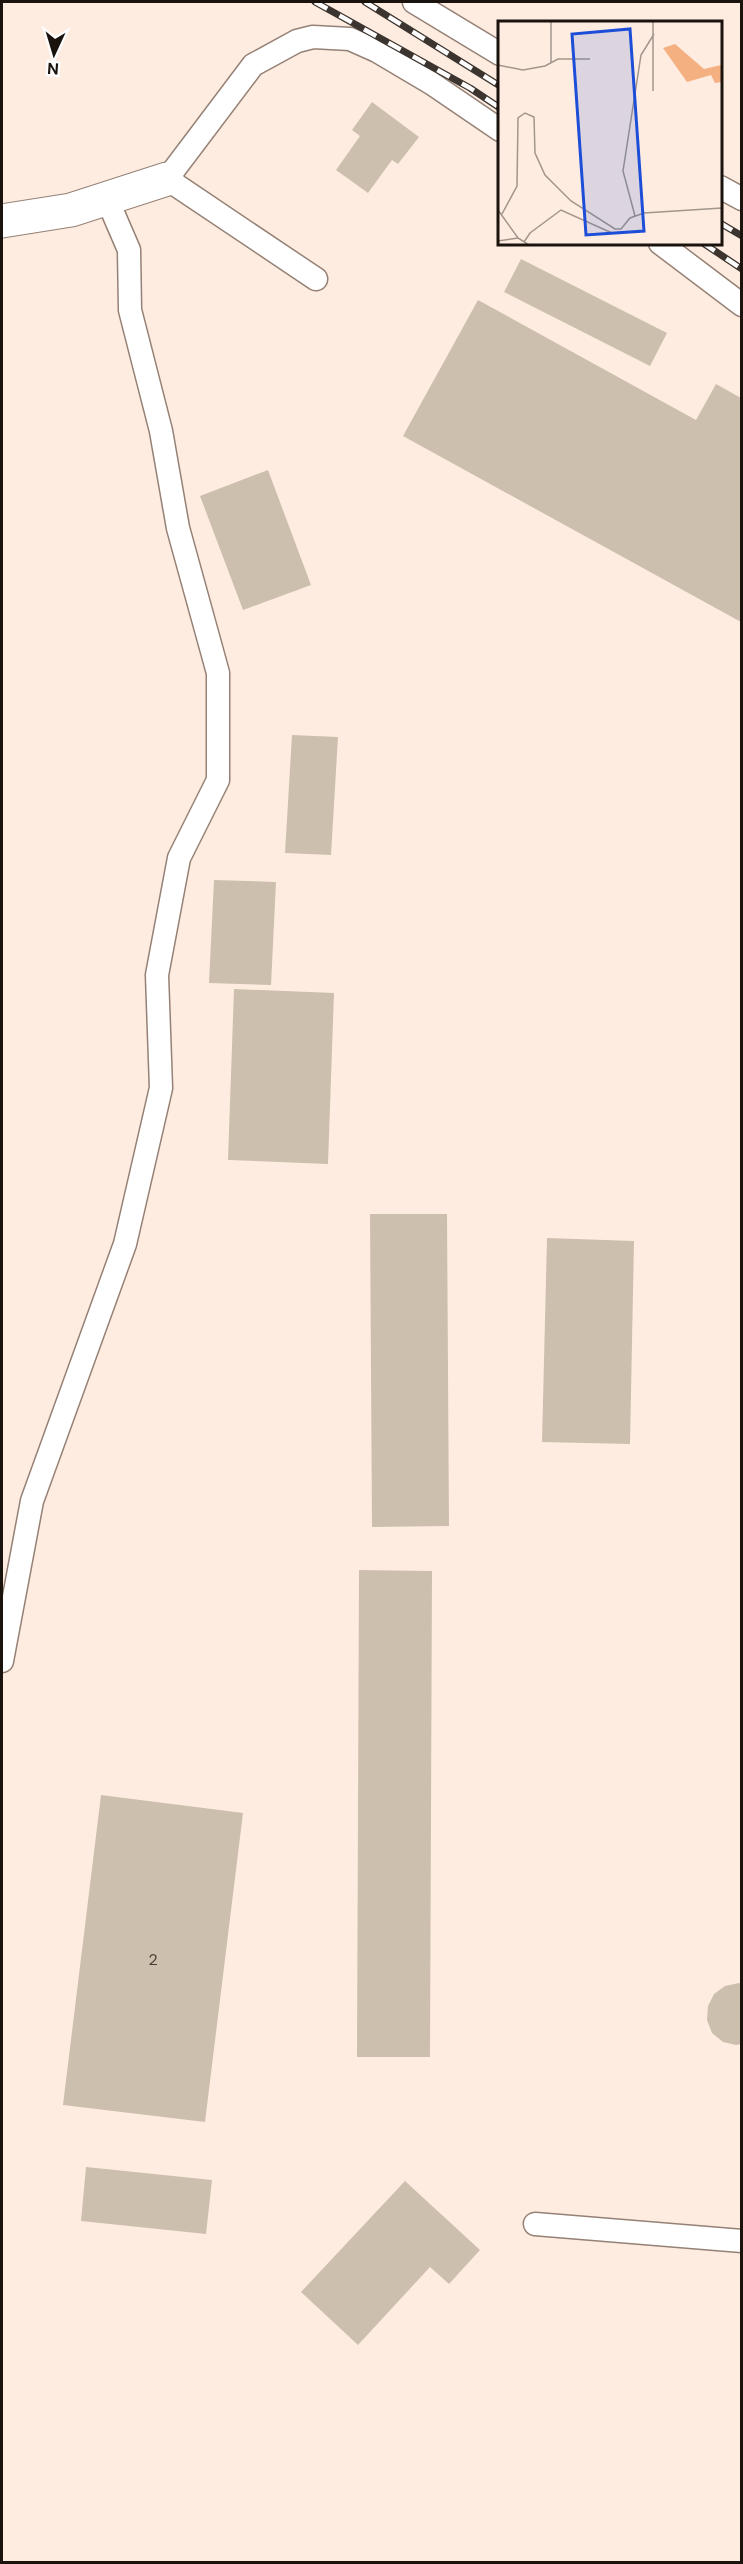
<svg xmlns="http://www.w3.org/2000/svg" width="743" height="2564" font-family="'DM Sans',sans-serif">
  <rect width="100%" height="100%" fill="#feece1"/>
  <path fill="#cdbfad" d="M372,102l47,35 -21,27 -6,-4 -24,33 -32,-23 24,-34 -8,-6z
    M521,259l146,74 -17,33 -146,-74z
    M478,300l218,120 20,-36 25,14v224l-338,-186z
    M268,470l43,115 -68,25 -43,-114z
    M292,735l46,2 -7,118 -46,-2z
    M214,880l62,2 -5,103 -62,-2z
    M234,989l100,4 -6,171 -100,-4z
    M370,1214h77l2,312 -77,1z
    M547,1238l87,3 -4,203 -88,-2z
    M359,1570l73,1 -2,486h-73z
    M101,1795l142,18 -38,309 -142,-17z
    M739,1983l2,1v60l-5,1 -13,-3 -11,-9 -5,-13 1,-14 6,-12 11,-8z
    M86,2167l126,13 -6,54 -125,-13z
    M405,2181l75,69 -31,34 -19,-17 -72,78 -57,-53z"/>
  <g fill="none" stroke-linecap="round" stroke-linejoin="round">
    <defs>
      <path id="lane" d="M414,2l86,52
        M720,187l22,12
        M660,243l82,62
        M316,279l-149,-100 86,-114 44,-24 16,-4 37,2 27,12 54,32 69,47
        M2,1661l30,-160 93,-257 36,-156 -4,-113 22,-117 39,-78v-107l-40,-145 -17,-97 -31,-121 -1,-60 -22,-51
        M535,2224l207,17"/>
      <path id="street" d="M2,221l69,-11 96,-31"/>
    </defs>
    <use href="#lane" stroke="#958175" stroke-width="25"/>
    <use href="#street" stroke="#958175" stroke-width="35"/>
    <use href="#lane" stroke="#fff" stroke-width="22"/>
    <use href="#street" stroke="#fff" stroke-width="33"/>
    <defs>
      <path id="rail" d="M315,2l155,86 30,20
        M365,2l135,84
        M720,223l22,13
        M703,243l39,26"/>
    </defs>
    <use href="#rail" stroke="#3c342e" stroke-width="7"/>
    <use href="#rail" stroke="#fdfdfd" stroke-width="4.5" stroke-dasharray="14" stroke-linecap="butt"/>
  </g>
  <g text-anchor="middle" dominant-baseline="central" stroke-width="4.5" stroke-linejoin="round" paint-order="stroke">
    <g font-size="16" fill="#463d35">
      <text x="153" y="1959">2</text>
    </g>
  </g>
  <g transform="translate(498 21)">
    <rect width="224" height="224" fill="#feece1"/>
    <path d="M177,23l29,25 17,-4v17l-6,1 -4,-8 -24,7 -24,-34z" fill="#f5b082"/>
    <path fill="none" stroke="#a2958c" stroke-width="1.5" d="M53,42v-42M0,44l25,5 22,-4 13,-7h32M155,70v-70M0,189l20,28 11,7M4,193l15,-28 1,-68 7,-5 9,4 1,36 10,22 26,26 44,28h6l9,-11 14,-5 78,-5M137,195l-12,-45 18,-116 13,-21M0,220l20,-3M26,221l6,-9 31,-23 51,23"/>
    <path fill="#1d4ed8" fill-opacity="0.15" stroke="#1d4ed8" stroke-width="3" d="M132,8l14,202 -58,4 -14,-201z"/>
    <rect width="224" height="224" fill="none" stroke="#19120d" stroke-width="3"/>
  </g>
  <rect width="743" height="2564" fill="none" stroke="#19120d" stroke-width="6"/>
  <g transform="translate(54 54) rotate(184)" stroke="#fdfdfd" stroke-width="4.5" paint-order="stroke">
  <path d="M0-4.5L10 22L0 15L-10 22Z" fill="#19120d"/>
  <text y="-9" font-size="16" font-weight="bold" text-anchor="middle" fill="#19120d">N</text>
  </g>
</svg>
